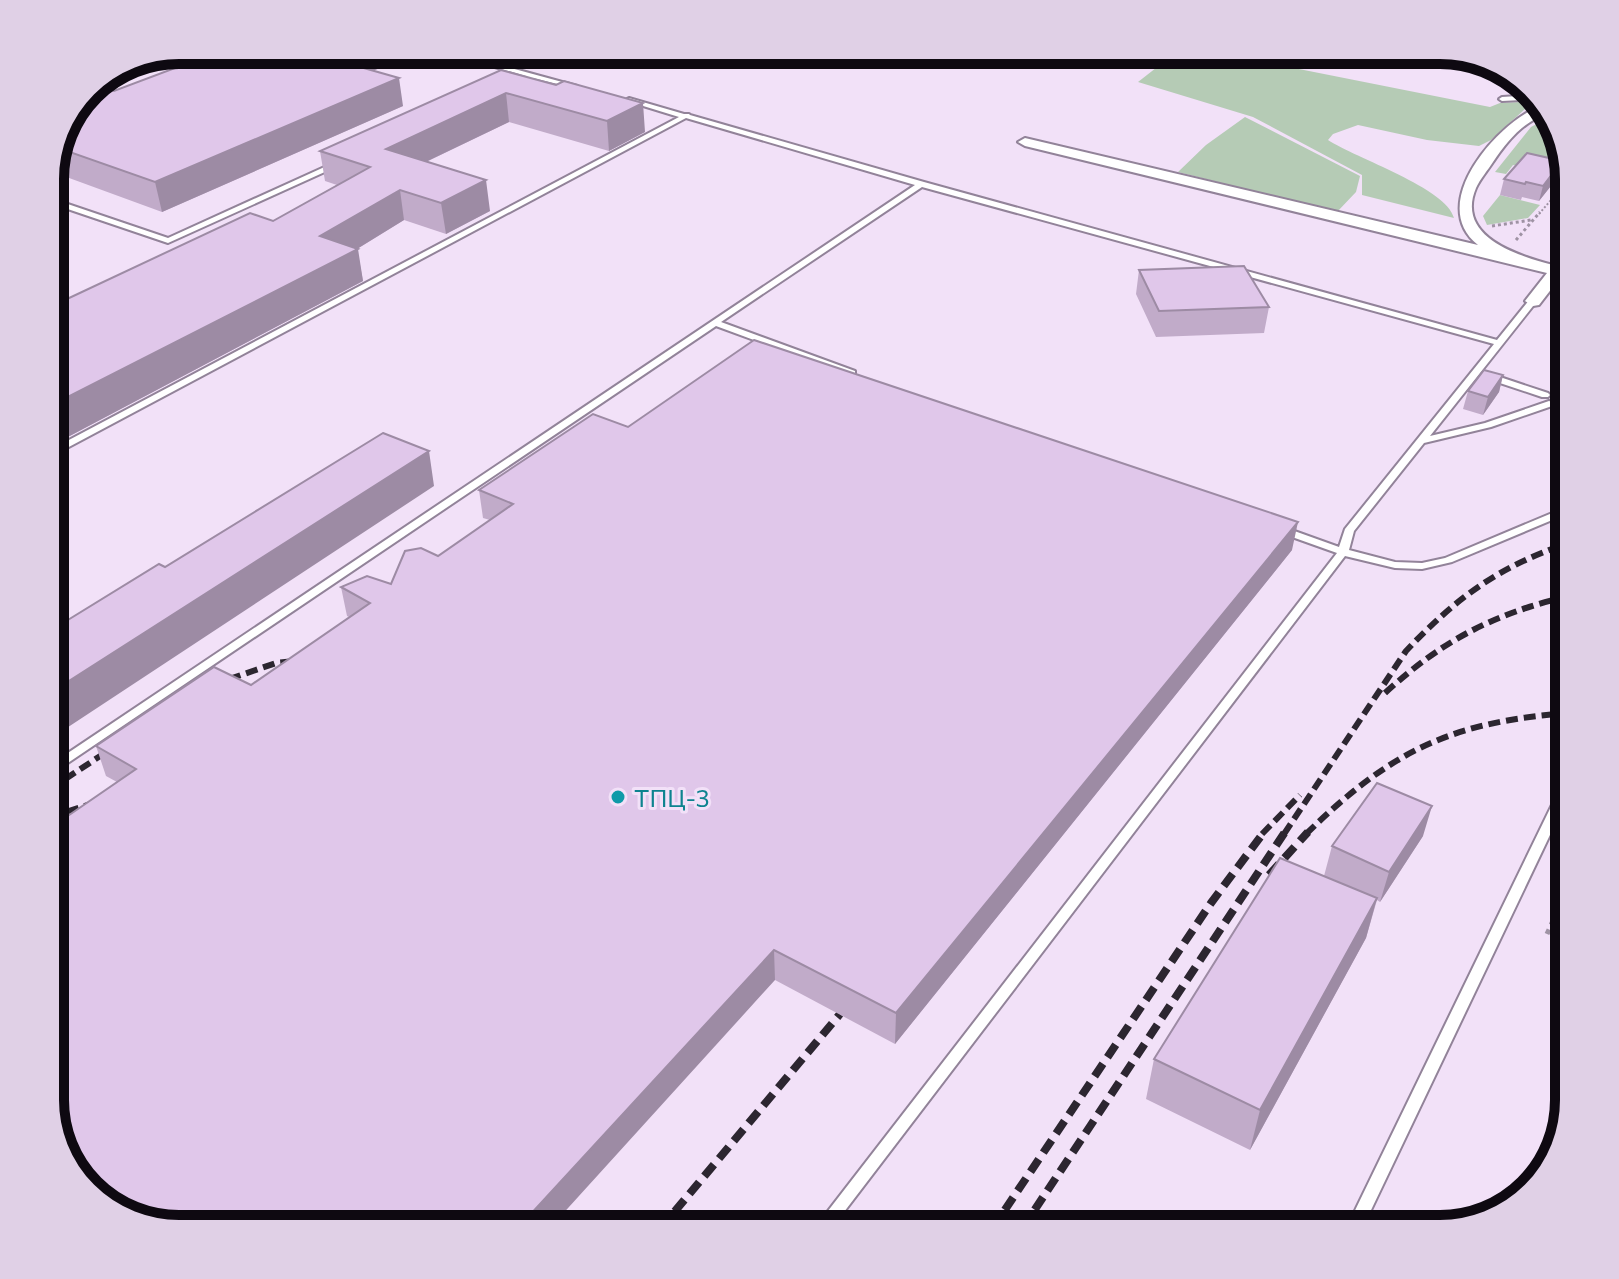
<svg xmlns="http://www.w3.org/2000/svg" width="1619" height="1279" font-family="Commissioner,sans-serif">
  <rect width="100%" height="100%" fill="#f2e1f8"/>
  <path fill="#b5cbb5" d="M1179,50h25l286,57 10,-4 39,-2 3,4 -17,4 -34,31 -12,6 -52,-6 -69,-15 -25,9 -5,6c27,18 119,48 126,78l-92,-23v-20l-109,-58 -115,-35z
    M1551,116l5,6 12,54 -55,-11 -7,9 -11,-2 36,-45z
    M1245,117l115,59 -4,16 -19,20 -159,-40 28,-27z
    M1500,195l40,10 -12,13 -41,7 -4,-9z"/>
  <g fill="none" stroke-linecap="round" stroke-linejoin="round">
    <defs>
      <path id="service" d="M435,50h10l132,36 -3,2 -41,-10 -13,5h-4v-2l10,-5z
        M1535,95l3,4 -36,2 -3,-2 3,-2z
        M629,98l55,16h5l1,1 234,67 573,158 33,-41h6l1,2 -107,135 55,-13 64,-22 3,1v4l-61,21 -67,16 -70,88 -5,19 46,12 27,1 23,-5 124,-52v7l-117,49 -30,7 -27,-1 -50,-12 -514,673h-17l523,-676 -59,-21 -1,-2 1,-2h8l53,19 6,-18 149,-185 -572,-157 -201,135 134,49v4h-6l-133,-49 -666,449v-10l865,-580 -229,-67 -636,339v-7l629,-333 -52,-16v-2z
        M331,164l7,2 -170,77 -118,-40v-5l118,40z
        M1488,373l60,20 2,2 -2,2h-6l-57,-19v-4z
        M1569,778v17l-207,434h-16l217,-447 2,-3z"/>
      <path id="minor" d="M1543,105l5,8c-25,9 -40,27 -55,49 -5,8 -13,17 -17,26 -21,49 43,68 77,77l8,-19 8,-5v25l-30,39 -6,1 -8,-5 22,-28 -522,-127 -7,-4 7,-4 453,107c-53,-41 21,-125 65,-140z"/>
    </defs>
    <use href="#service" stroke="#928399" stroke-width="4"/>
    <use href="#minor" stroke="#928399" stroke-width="4"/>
    <path stroke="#9f93a4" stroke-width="2" stroke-dasharray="2 2" stroke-linecap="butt" d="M1539,214l30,-35"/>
    <path stroke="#9f93a4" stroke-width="3" stroke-dasharray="3 3" stroke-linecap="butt" d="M1492,226l39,-6
      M1516,240l24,-28"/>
    <path stroke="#9f93a4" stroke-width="5" stroke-dasharray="5 5" stroke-linecap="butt" d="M1547,934l22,-48"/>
    <use href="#service" fill="#fff" fill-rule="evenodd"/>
    <use href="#minor" fill="#fff" fill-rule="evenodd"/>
    <path stroke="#2c2630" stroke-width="6" stroke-dasharray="12 6" stroke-linecap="butt" d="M212,685l64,-22 28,-3
      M1385,693c58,-53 108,-79 184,-97
      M50,789l67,-44
      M50,817l50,-16
      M1262,834l38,-39
      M1284,834l122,-183c50,-53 93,-85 163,-108
      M1306,834c85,-83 144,-112 263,-121"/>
    <path stroke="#2c2630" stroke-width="8" stroke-dasharray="15 8" stroke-linecap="butt" d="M1269,875l39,-43
      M660,1229l180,-215
      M992,1229l219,-326 53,-71
      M1022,1229l263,-397"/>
  </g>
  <path fill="#c1abc9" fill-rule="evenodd" d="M179,50h213l2,12 -21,9 30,35 -241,106 -112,-41 44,-89zM156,63l16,6 -58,22 -16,-6z
    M501,70l144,62 -36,19 -100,-29 -83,40 64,49 -44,23 -42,-14 -47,29 6,32 -299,158 -14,-7v-125l223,-86 64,-36 -12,-4 -5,-30z
    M1562,161l-4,16 -19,24 -17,-4 -1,3 -21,-5 4,-16z
    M1569,260v67l-18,-5z
    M1139,270l130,37 -5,26 -108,4 -20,-43z
    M1503,375l-4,17 -16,23 -20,-6 5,-18z
    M628,427l664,123 -397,494 -120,-64 -716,-158 58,-40 -11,-6 -10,-30 155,-61 98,-68 -2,-1 -6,-29 50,-3 47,-28 52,-36 -7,-2 -4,-28z
    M1423,836l-43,66 -3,-2 -11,38 -116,212 -104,-51 8,-40 170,-183 8,-30z"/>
  <path fill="#9d8ba4" d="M354,50h38l2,12 -58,24 -4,-27z
    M155,59l1,4 -65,24 3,-5z
    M399,78l4,28 -241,106 -7,-30z
    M506,93l3,29 -119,57 -4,-30z
    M643,103l2,29 -36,19 -2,-30z
    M1562,161l-4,16 -19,24 4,-15z
    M486,180l4,31 -44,23 -5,-31z
    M400,190l4,30 -52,32 6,-3 5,32 -299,158 -10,-35 266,-168z
    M1503,375l-4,17 -16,23 5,-18z
    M429,451l5,35 -384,253v-46z
    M1298,522l-6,28 -397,494 1,-31z
    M1432,806l-9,30 -43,66 9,-30z
    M1377,898l-11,40 -116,212 10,-40z
    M774,950l1,30 -226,249h-32z"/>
  <path fill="#e0c7ea" stroke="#9d8ba4" stroke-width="2" d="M190,50h164l-22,9 67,19 -244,104 -94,-33 32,-66 21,8 93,-35z
    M501,70l55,15 8,-4 79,22 -36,18 -101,-28 -120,56 100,31 -45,23 -41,-13 -80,46 38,13 -304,155 -4,-2v-95l200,-94 23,8 97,-54 -50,-16z
    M1527,153l35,8 -19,25 -17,-4 -1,2 -21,-5z
    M1244,266l25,41 -110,4 -20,-41z
    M754,340l544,182 -402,491 -122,-63 -257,279h-338l-85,-32 -31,-40 -13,-49v-296l9,10 77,-53 -40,-23 118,-79 37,18 119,-82 -29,-16 26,-11 24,8 14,-33 16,-3 17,8 75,-52 -34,-14 114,-76 35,13z
    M1484,370l19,5 -15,22 -20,-6z
    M383,433l46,18 -379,242v-62l109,-67 6,3z
    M1377,783l55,23 -43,66 -57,-26z
    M1280,858l97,40 -117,212 -106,-51z"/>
  <circle fill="#0f9aa8" stroke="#f2e1f8" stroke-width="3" cx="618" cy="797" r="8"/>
  <g text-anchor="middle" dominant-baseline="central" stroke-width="6" stroke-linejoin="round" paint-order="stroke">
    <g font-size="24" fill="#0d838f" stroke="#f2e1f8" text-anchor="start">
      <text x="634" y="797">ТПЦ-3</text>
    </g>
  </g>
  <path d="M0 0H1619V1279H0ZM179 64H1440A115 115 0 0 1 1555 179V1100A115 115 0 0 1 1440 1215H179A115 115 0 0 1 64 1100V179A115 115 0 0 1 179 64Z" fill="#e0d0e6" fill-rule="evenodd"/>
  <path fill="none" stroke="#0e0911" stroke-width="10" d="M179 64H1440A115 115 0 0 1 1555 179V1100A115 115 0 0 1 1440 1215H179A115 115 0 0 1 64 1100V179A115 115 0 0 1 179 64Z"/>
</svg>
